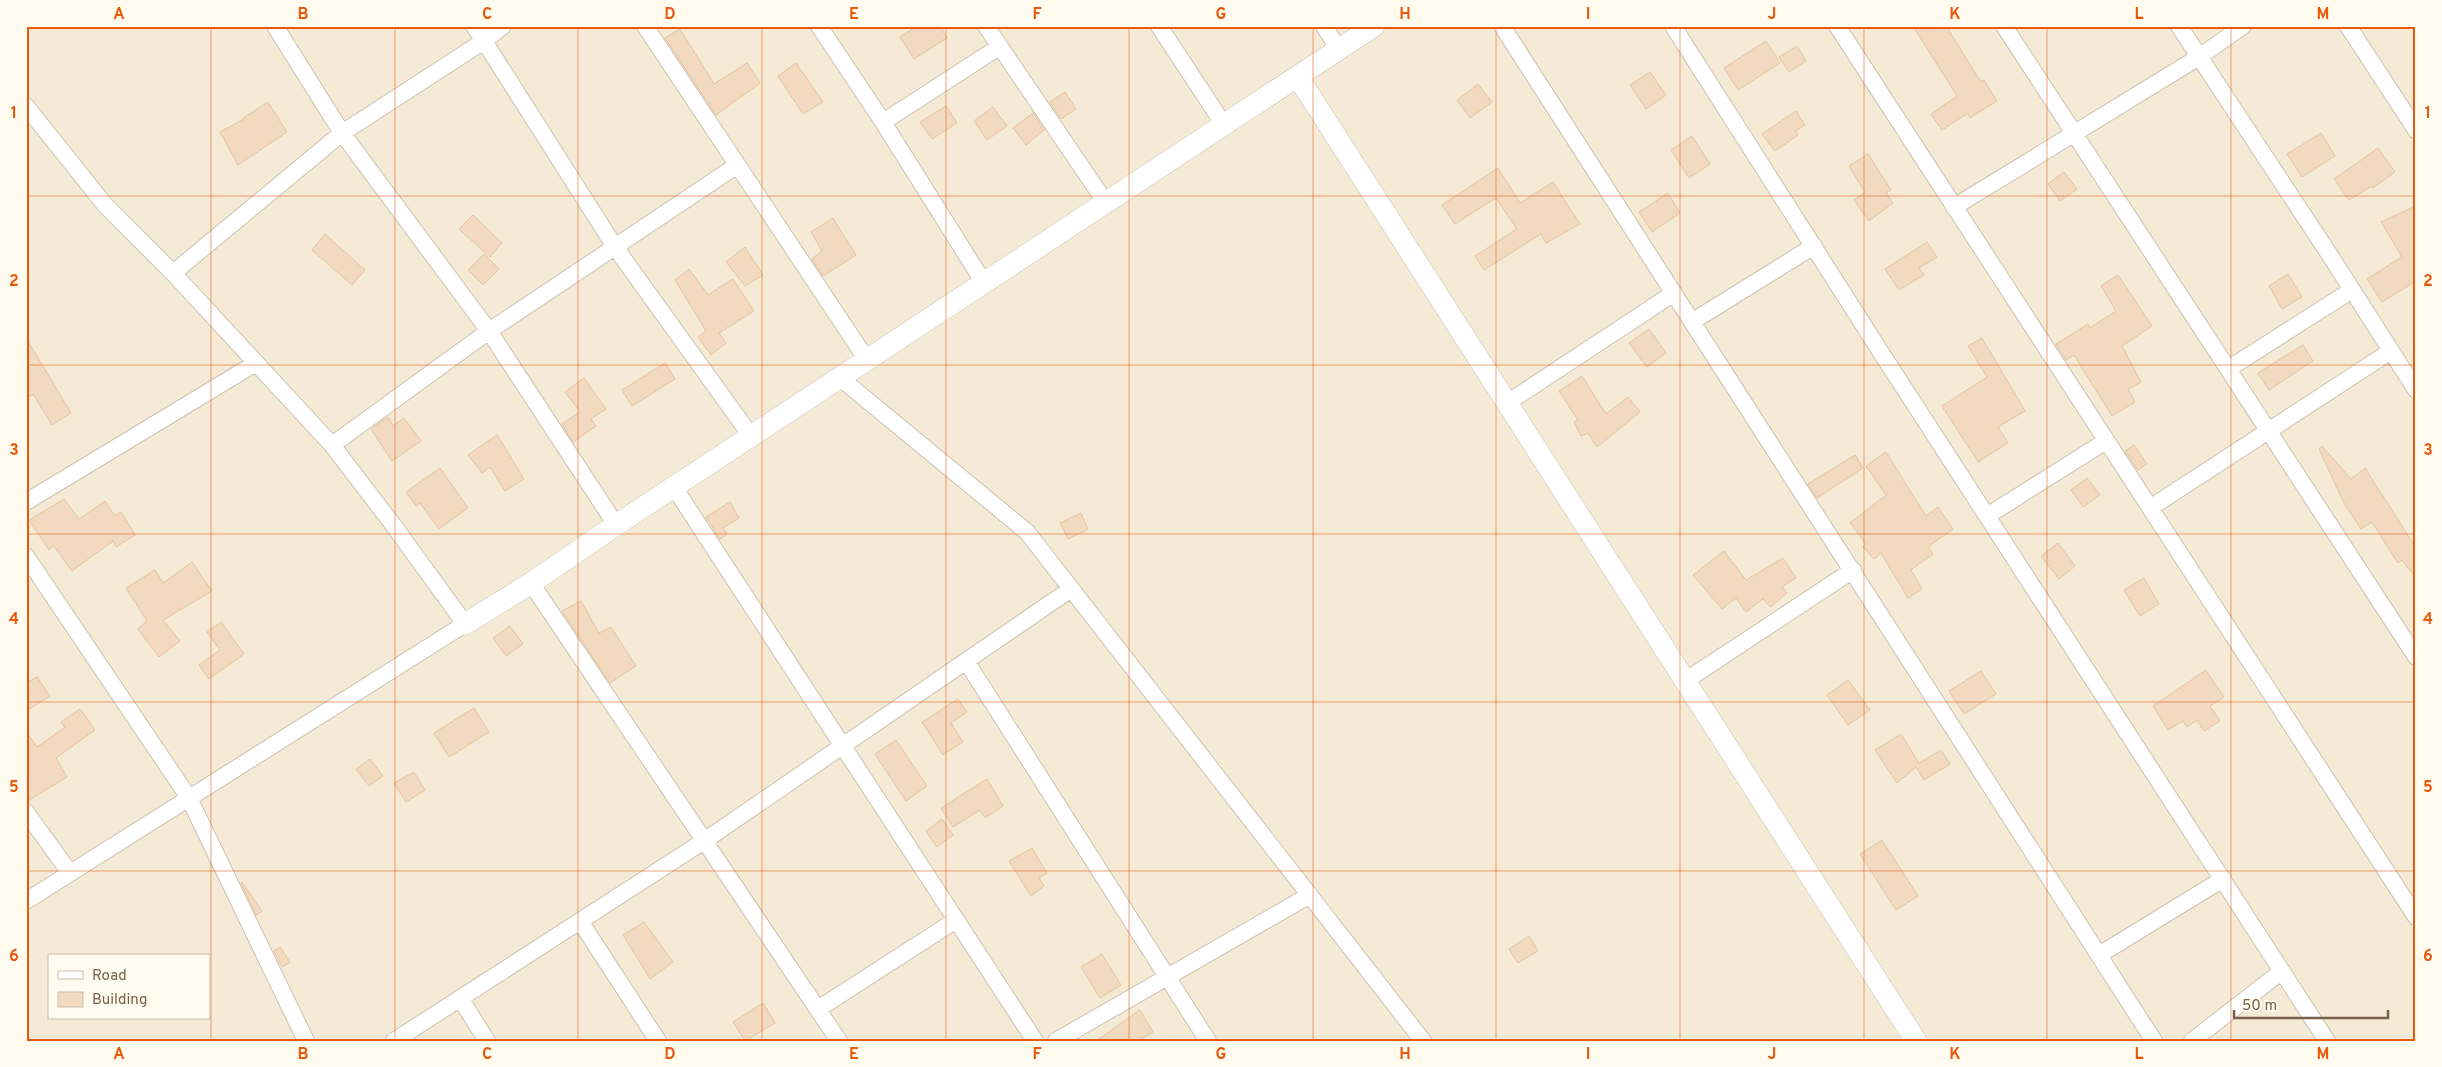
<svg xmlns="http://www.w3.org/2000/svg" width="2442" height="1067" font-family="Overpass,sans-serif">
  <rect width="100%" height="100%" fill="#fcf7e8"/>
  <path fill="#f4ead6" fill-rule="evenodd" d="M26,26h2390v1015h-2390zM49,956h160v62h-160z"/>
  <path fill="#f2dac0" stroke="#e4c3a0" d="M917,26h23l7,12 -33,21 -14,-22z
    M1913,26h33l35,56 3,-2 13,21 -27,17 -2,-5 -26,17 -11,-16 26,-18z
    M680,29l34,55 33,-21 13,20 -44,32 -51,-77z
    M1766,41l14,22 -42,27 -14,-22z
    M1797,46l9,15 -17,11 -10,-15z
    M796,63l27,39 -20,12 -25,-38z
    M1650,72l16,23 -20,14 -16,-24z
    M1478,84l14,18 -22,16 -13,-18z
    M1065,92l11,17 -15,10 -11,-17z
    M268,102l19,30 -49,33 -18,-33 24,-13 -1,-1z
    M946,106l11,17 -25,16 -12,-17z
    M993,107l14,19 -20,14 -13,-19z
    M1796,111l9,14 -10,6 3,4 -23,16 -13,-17z
    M1033,113l11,17 -18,15 -13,-17z
    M2321,133l14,23 -33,21 -15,-23z
    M1692,136l18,28 -21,14 -18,-28z
    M2378,148l17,24 -22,16 -1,-2 -23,14 -15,-21z
    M1868,154l23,36 -5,3 7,10 -24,18 -15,-21 11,-8 -16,-26z
    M1498,168l22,35 33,-21 27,42 -34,19 -5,-9 -57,36 -9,-14 42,-27 -21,-31 -41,26 -13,-19z
    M2064,172l13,17 -17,12 -12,-17z
    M1668,193l12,20 -28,19 -13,-20z
    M2416,206v75l-34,21 -15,-23 35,-22 -21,-35z
    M473,215l29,28 -12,14 -31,-28z
    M833,218l23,37 -33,21 -11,-17 10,-8 -11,-19z
    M325,234l40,36 -13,15 -40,-35z
    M1927,242l10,15 -18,11 5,7 -25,15 -14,-21z
    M745,247l18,28 -18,11 -19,-24z
    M484,254l15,15 -16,16 -15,-15z
    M689,269l19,26 25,-16 21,32 -35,22 7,10 -15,12 -13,-18 8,-6 -31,-51z
    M2288,274l14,23 -20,12 -13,-23z
    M2118,275l34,51 -30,20 19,36 -13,7 7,13 -23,14 -38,-61 -8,5 -10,-16 32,-20 2,4 26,-17 -15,-25z
    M1649,329l17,24 -19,14 -18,-24z
    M26,338l45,75 -19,12 -19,-31 -7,5z
    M1982,338l43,73 -27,16 10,16 -30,19 -36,-56 45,-29 -19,-31z
    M2303,345l10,16 -44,29 -11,-17z
    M665,363l10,16 -43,27 -10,-16z
    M1582,376l24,38 22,-17 12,15 -43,35 -9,-14 -7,3 -7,-14 4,-2 -19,-29z
    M584,378l22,31 -15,10 5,7 -23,16 -11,-18 18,-12 -15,-20z
    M388,417l5,9 11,-8 17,23 -29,20 -21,-32z
    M497,435l27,44 -19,12 -15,-24 -8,6 -14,-18z
    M2134,445l13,19 -9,6 -13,-19z
    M2322,446l29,33 14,-11 51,80v30l-14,-18 -4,3 -26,-41 -11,7 -17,-26 -25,-54z
    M1886,452l40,64 12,-9 15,22 -25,18 5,7 -22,16 11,19 -14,9 -27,-45 -7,6 -11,-12 3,-3 -16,-21 36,-28 -20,-29z
    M1855,455l8,13 -46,30 -9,-14z
    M440,468l28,40 -29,21 -19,-26 -4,3 -10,-14z
    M2087,478l13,17 -17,12 -12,-17z
    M64,499l15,20 26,-18 10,15 6,-4 14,23 -19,12 -3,-6 -41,30 -18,-25 -5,4 -20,-30z
    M730,502l9,16 -16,10 4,6 -7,5 -14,-22z
    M1081,513l7,16 -20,10 -8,-16z
    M2058,543l17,23 -16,13 -18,-23z
    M1724,551l22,29 37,-22 13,20 -14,9 5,6 -17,14 -7,-8 -17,13 -10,-14 -14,11 -29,-34z
    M192,562l20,29 -49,29 17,21 -21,16 -21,-28 9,-8 -21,-33 29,-18 8,13z
    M2144,578l15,26 -19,12 -16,-26z
    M581,601l18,32 12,-6 25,39 -26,17 -48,-72z
    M221,622l23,32 -35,25 -10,-14 21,-15 -13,-18z
    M510,626l13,18 -17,12 -13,-18z
    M2206,670l18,27 -14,9 10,15 -16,10 -7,-11 -10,7 -4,-6 -15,9 -15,-24z
    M1981,671l15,23 -32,20 -15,-23z
    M37,677l13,19 -24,15v-28z
    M1848,680l22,30 -22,15 -21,-30z
    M958,699l9,13 -16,11 12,19 -20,13 -21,-33z
    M474,708l15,24 -40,25 -15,-24z
    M80,709l15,21 -39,28 11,19 -41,25v-71l11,16 28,-20 -4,-5z
    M1901,734l18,29 22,-13 9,14 -26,16 -8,-13 -19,16 -22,-33z
    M896,740l31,46 -21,15 -31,-47z
    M370,759l13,17 -14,10 -13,-17z
    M414,772l11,18 -19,12 -12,-19z
    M987,779l16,27 -18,12 -5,-8 -27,17 -12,-19z
    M942,819l11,16 -16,12 -11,-16z
    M1882,840l36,56 -22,14 -36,-56z
    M1032,848l15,25 -8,5 5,8 -13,10 -22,-35z
    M242,882l20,29 -6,4 -15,-32z
    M644,922l29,40 -23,17 -27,-44z
    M1529,936l9,15 -20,12 -9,-14z
    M280,947l10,15 -8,5 -8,-16z
    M1102,954l19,31 -21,13 -19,-31z
    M763,1003l12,20 -30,18 -12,-19z
    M1140,1010l13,22 -15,9h-42z"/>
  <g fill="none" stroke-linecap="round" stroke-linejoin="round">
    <defs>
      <path id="minor" d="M275,26l67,107 147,198 127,194
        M503,26l-19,15 131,206 136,189
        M645,26l222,334
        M819,26l64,96 101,161
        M986,26l120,177
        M1159,26l65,99
        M1324,26l15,24
        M1502,26l652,1015
        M1673,26l207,325 447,690
        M1837,26l579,891
        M2004,26l412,631
        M2179,26l154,234 83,130
        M2348,26l68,104
        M26,106l79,99 68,68 159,172 62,81 71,98 -439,277
        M883,122l116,-75
        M1954,207l245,-150 44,-31
        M173,273l169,-140 142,-92 -10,-15
        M1693,321l121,-75
        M2228,369l124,-79
        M839,377l188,155 396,509
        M1507,403l167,-110
        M332,445l157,-114 247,-165
        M674,487l361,554
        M26,502l230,-139
        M2150,508l241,-157
        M1987,516l119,-75
        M26,556l163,242 117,243
        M531,583l308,458
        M966,661l242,380
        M1685,681l168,-111
        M26,812l44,61
        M580,921l78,120
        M2099,955l124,-76
        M460,998l27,43
        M818,1009l138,-89
        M394,1041l310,-200 367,-252
        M1056,1041l254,-146
        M2192,1041l90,-70"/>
      <path id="tertiary" d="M1298,77l618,964
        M465,624l66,-41 85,-58 758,-499"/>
    </defs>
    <use href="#minor" stroke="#cec0ae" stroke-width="18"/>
    <use href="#tertiary" stroke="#cec0ae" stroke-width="22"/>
    <use href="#minor" stroke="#fff" stroke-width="16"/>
    <use href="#tertiary" stroke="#fff" stroke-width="21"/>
  </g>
  <path fill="none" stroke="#e8590c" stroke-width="1" stroke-opacity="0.55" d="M211,26v1015M395,26v1015M578,26v1015M762,26v1015M946,26v1015M1129,26v1015M1313,26v1015M1496,26v1015M1680,26v1015M1864,26v1015M2047,26v1015M2231,26v1015M26,196h2390M26,365h2390M26,534h2390M26,702h2390M26,871h2390"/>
  <rect width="2442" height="1067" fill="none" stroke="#fffbee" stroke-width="55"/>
  <rect x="48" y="954" width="162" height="65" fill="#fffbee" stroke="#c9bdad"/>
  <rect x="58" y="971" width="25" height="8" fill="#ffffff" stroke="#c9bdad"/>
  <text x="92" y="980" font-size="15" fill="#77614c">Road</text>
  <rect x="58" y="992" width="25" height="15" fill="#f2dac0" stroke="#c9bdad"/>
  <text x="92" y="1004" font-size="15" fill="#77614c">Building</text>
  <path d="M2234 1010v8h154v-8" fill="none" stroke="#77614c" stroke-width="2.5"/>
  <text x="2242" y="1010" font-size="15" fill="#77614c" stroke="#fffbee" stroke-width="4" paint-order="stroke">50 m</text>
  <rect x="28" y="28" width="2386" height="1012" fill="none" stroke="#e8590c" stroke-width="2"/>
  <g font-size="16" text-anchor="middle" font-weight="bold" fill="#e8590c">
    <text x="119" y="19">A</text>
    <text x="303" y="19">B</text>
    <text x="487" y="19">C</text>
    <text x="670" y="19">D</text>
    <text x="854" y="19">E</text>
    <text x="1037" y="19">F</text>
    <text x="1221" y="19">G</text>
    <text x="1405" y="19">H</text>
    <text x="1588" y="19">I</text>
    <text x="1772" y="19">J</text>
    <text x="1955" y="19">K</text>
    <text x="2139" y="19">L</text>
    <text x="2323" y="19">M</text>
    <text x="14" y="118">1</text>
    <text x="2428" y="118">1</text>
    <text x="14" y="286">2</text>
    <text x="2428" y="286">2</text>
    <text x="14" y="455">3</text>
    <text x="2428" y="455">3</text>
    <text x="14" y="624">4</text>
    <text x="2428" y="624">4</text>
    <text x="14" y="792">5</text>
    <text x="2428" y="792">5</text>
    <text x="14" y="961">6</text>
    <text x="2428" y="961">6</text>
    <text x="119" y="1059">A</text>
    <text x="303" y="1059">B</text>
    <text x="487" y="1059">C</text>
    <text x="670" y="1059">D</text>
    <text x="854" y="1059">E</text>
    <text x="1037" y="1059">F</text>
    <text x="1221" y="1059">G</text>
    <text x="1405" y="1059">H</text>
    <text x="1588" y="1059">I</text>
    <text x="1772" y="1059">J</text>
    <text x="1955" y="1059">K</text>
    <text x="2139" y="1059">L</text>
    <text x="2323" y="1059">M</text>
  </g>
</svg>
